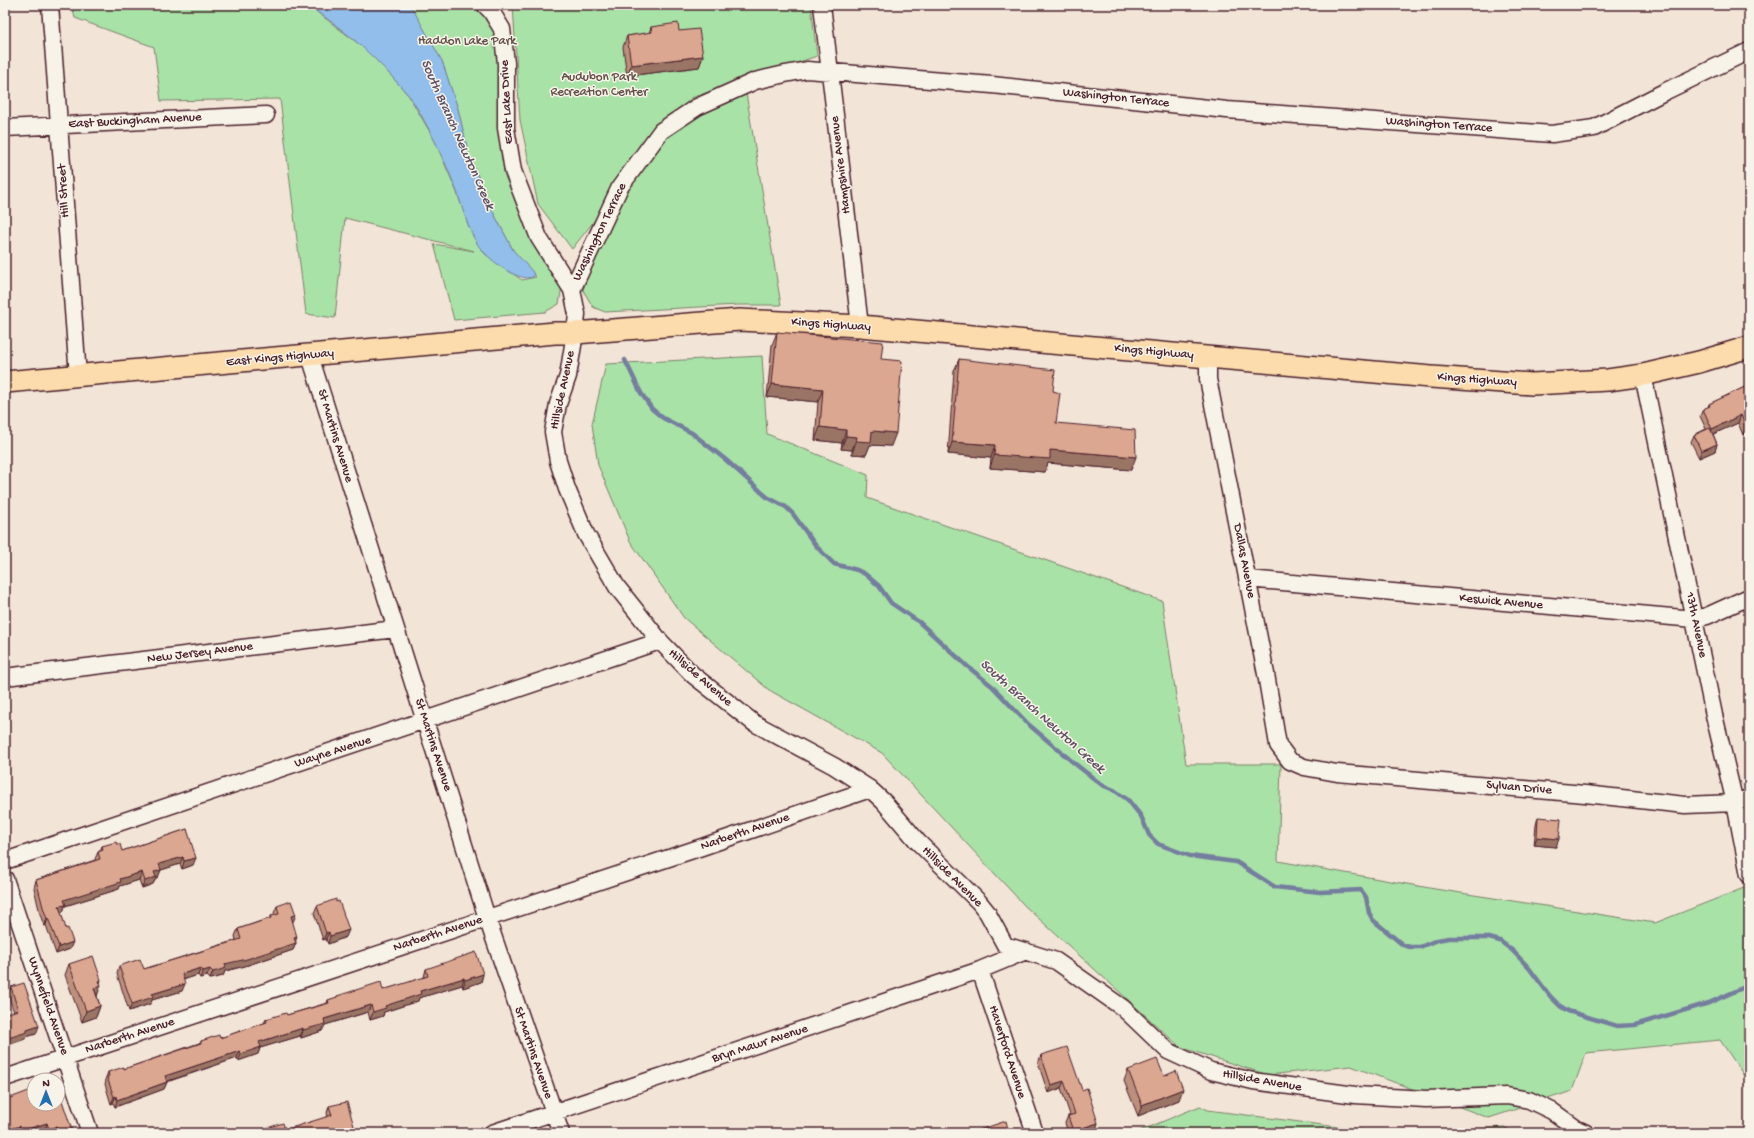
<svg xmlns="http://www.w3.org/2000/svg" width="1754" height="1138" font-family="'Gochi Hand',sans-serif">
  <rect width="100%" height="100%" fill="#f2e4d7"/>
  <filter id="ink" filterUnits="userSpaceOnUse"><feTurbulence type="fractalNoise" baseFrequency=".025" numOctaves="2"/><feDisplacementMap in="SourceGraphic" scale="8" xChannelSelector="R" yChannelSelector="G"/><feConvolveMatrix kernelMatrix="1 2 1 2 8 2 1 2 1" color-interpolation-filters="sRGB"/></filter>
  <g filter="url(#ink)">
    <path fill="#a9e2a7" stroke="#7a8069" d="M72,5h234l7,4 59,45 37,42 25,43 22,51 13,37 16,27 37,26 14,-3 -23,-27 -22,-42 -22,-53 -11,-46 -16,-48 -33,-56h68l21,26 5,100 59,155 -3,18 -14,8 -91,8 -20,-76 40,7 -129,-33 -10,100 -29,-4 -26,-215 -119,2 -7,-54 -79,-29z
      M513,5h298l6,51 -126,42 -119,151 -34,-45 -18,-84z
      M746,93l35,212h-43l-133,7 -12,-5 -10,-17 13,-40 27,-58 43,-55 34,-25z
      M762,356l5,78 101,41 -1,23 295,103 24,163h95l-3,97 157,28 220,34 94,-37v197l-29,-43 -134,13 -14,38 -83,27 -138,-52 -83,9 -88,-28 -155,-141 -143,-153 -113,-63 -85,-72 -54,-77 -32,-76 -6,-41 14,-60z
      M1200,1106l8,4 176,23h-249z
      M1504,1127l11,6h-84z"/>
    <path fill="#92beeb" stroke="#757e9e" d="M306,5h103l5,6 28,50 16,48 11,46 22,53 22,42 19,21 2,4 -1,2c-16,6 -47,-20 -55,-32 -11,-17 -15,-37 -22,-56 -13,-32 -27,-63 -46,-92 -5,-6 -11,-12 -16,-18 -25,-28 -56,-55 -88,-74z"/>
    <g fill="none" stroke-linecap="round" stroke-linejoin="round">
      <path stroke="#757e9e" stroke-width="4.5" d="M625,360l16,33 11,16 11,9 29,15 34,27 41,37 19,10 7,7 23,32 18,18 23,6 8,4 14,12 12,17 28,19 48,44 25,20 36,38 46,39 28,22 12,5 14,10 13,16 8,19 9,9 32,12 46,6 39,25 45,5 41,-2 5,7 3,16 4,7 30,25 7,2h10l17,-7 12,-2h40l11,3 13,10 16,17 21,28 10,10 8,5 49,15 18,-1 74,-22 40,-18"/>
      <defs>
        <path id="minor" d="M50,5l28,371
          M485,5l6,6 11,18 4,34v65l7,43 26,67 33,52 5,24 -2,19 -7,43 -10,28 -5,28 5,29 9,28 19,45 31,53 43,54 33,34 61,48 80,43 36,23 14,13 34,40 61,60 8,10 18,33 51,16 67,47 45,43 43,20 42,10 102,14 71,4 81,-3 22,4 23,11 25,18 9,4
          M822,5l38,321
          M5,128l261,-13
          M572,290l48,-103 41,-56 36,-24 58,-26 30,-7 22,-4 185,15 235,25 325,24 42,-6 70,-36 85,-41
          M310,356l177,562 74,215
          M1208,356v23l58,295 12,71 12,16 14,6 33,6 248,21 100,11 50,-2 14,-5
          M1643,375l71,340 21,88 14,72
          M1248,579l446,40 13,-3 42,-19
          M5,677l390,-48
          M5,861l655,-220
          M5,879l85,254
          M980,970l55,163
          M5,1078l697,-231 168,-58
          M492,1133l488,-163 46,-19"/>
        <path id="major" d="M5,382l550,-49h20l165,-13 120,6 571,51 101,7 76,-4 35,-5 56,-13 50,-15"/>
      </defs>
      <use href="#minor" stroke="#4a1f2b" stroke-width="19"/>
      <use href="#major" stroke="#4a1f2b" stroke-width="24"/>
      <use href="#minor" stroke="#f7f3e8" stroke-width="16"/>
      <use href="#major" stroke="#fcdcac" stroke-width="21"/>
    </g>
    <path fill="#bd907d" stroke="#4a1f2b" d="M651,27l28,4 24,25 -4,11 -72,9 -4,-29 4,-11 22,-3z
      M777,332l104,27 10,87 -21,-1 -4,10 -14,-1v-4l-11,-1 1,-6 -27,-3 3,-38 -51,-5 5,-52z
      M959,359l94,32 3,32 75,47 -83,-7 -3,9 -55,-4 1,-10 -43,-4 6,-83z
      M1749,385v47l-6,3 -5,-12 -25,11 4,10 -2,7 -16,7 -8,-16 3,-7 12,-6 -6,-13 3,-7 5,-2 1,-3z
      M1538,817l18,30 -22,-2 2,-20z
      M187,829l6,36 -11,4 -2,-5 -19,6 -3,7 -2,1 -3,6 -11,4 -3,-8 -19,6 -1,3 -54,17 -2,6h-2l9,37 -14,5 -10,-29 -2,1 -4,-12 -6,-26 2,-8 59,-20v-1l3,-7 2,-1 2,-5 15,-2 5,7z
      M277,906l16,16h-1l4,21 -3,7 -48,16 -20,5 -2,5 -13,3 -3,-3 -7,2 -2,-3 -15,5 -1,11 -30,9 -2,4 -21,7 -12,-37 2,-8 25,3 92,-29 -1,-4 3,-7 32,-11 1,-2 4,-1 -1,-2z
      M317,906l29,31 -18,7 -2,-5 -3,1 -9,-27z
      M69,964l31,19 -3,13 3,10 -4,11 -14,5 -17,-47z
      M426,969l57,5 -2,8 -18,6 -1,-3 -43,13 -1,3 -34,11 -1,4 -13,4 -2,-8 -43,13 -3,6 -21,7 -1,-2 -40,12 -2,6 -20,7 -1,-3 -70,24 -3,7 -49,18 -2,-4 -2,1 -6,-20 1,-2 -1,-2 3,-8 16,-3 75,-26 2,-2 19,-3 44,-15 2,-4 21,-4 40,-12 1,-3 8,-2 1,-2 46,-6 41,-12v-1z
      M11,987l25,47 -10,3 -1,2 -20,7v-32l9,-2 -6,-17z
      M1041,1055l41,35 14,40 -10,3h-18l-3,-10 3,-7 2,-1 -9,-27 -13,5 -10,-30z
      M1128,1070l36,6 15,24 -41,16 -14,-35z
      M11,1098l62,35h-27l-1,-3 -10,3h-30z
      M329,1106l27,27h-93l1,-4 21,1 43,-13 -1,-4z"/>
    <path fill="#9a7566" stroke="#4a1f2b" d="M703,56l-4,11 -72,9 4,-11z
      M772,384l51,5 -5,13 -51,-5z
      M1741,415l-3,8 -29,13 3,-7z
      M1749,426v6l-6,3 3,-8z
      M820,427l26,3 -4,13 -27,-3z
      M872,431l24,2 -5,13 -21,-1 -4,10 -14,-1 4,-13z
      M846,436l11,1 -5,13 -11,-1z
      M952,442l43,3 -4,13 -43,-4z
      M1717,444l-2,7 -16,7 2,-7z
      M1050,450l86,7 -5,13 -83,-7 -3,9 -55,-4 4,-13z
      M1537,837l22,2 -3,8 -22,-2z
      M183,857l-3,7 -19,6 -3,7 -2,1 -3,6 -11,4 3,-7 9,-9 5,-8z
      M196,858l-3,7 -11,4 2,-8z
      M142,872l-3,8 -19,6 -1,3 -54,17 -2,6 -6,2 2,-8 5,-6 56,-21z
      M296,915l-3,7 -5,2 3,-8z
      M48,918l-2,7 -2,1 3,-7z
      M349,930l-3,7 -18,7 2,-8z
      M329,932l-3,7 -3,1 3,-7z
      M297,937l-2,6h1l-3,7 -48,16 -20,5 -2,5 -13,3 3,-7 12,-8z
      M73,942l-3,7 -14,5 3,-7z
      M201,968l-3,7 -19,6 3,-7z
      M210,969l-3,7 -7,2 3,-7z
      M483,974l-2,8 -18,6 2,-8z
      M464,978l-2,7 -43,13 -1,3 -34,11 -1,4 -13,4 3,-8 12,-6 35,-15z
      M101,980l-2,6 2,-1 -4,11 -3,-8 5,-7z
      M185,984l-3,7 -30,9 -2,4 -21,7 3,-7 20,-10z
      M371,1005l-3,7 -43,13 -3,6 -21,7 2,-8 21,-11z
      M100,1006l-4,11 -14,5 4,-11z
      M39,1026l-3,8 -10,3 -1,2 -20,7v-7l22,-9z
      M303,1028l-3,8 -40,12 -2,6 -20,7 3,-7 18,-12z
      M240,1051l-3,7 -75,25 3,-7z
      M1064,1081l-3,7 -13,5 3,-8z
      M167,1082l-3,7 -49,18 2,-7z
      M1183,1089l-4,11 -41,16 4,-11z
      M116,1096l-3,7 -2,1 3,-7z
      M47,1123l-2,7 -10,3h-14v-2z
      M1098,1123l-2,7 -10,3h-14l1,-2z
      M20,1126l-3,7h-12v-2z
      M57,1126l-3,7h-6l1,-4z"/>
    <path fill="#dca791" stroke="#4a1f2b" d="M678,23l1,8 20,-2 4,27 -72,9 -4,-29 25,-4 -1,-5z
      M777,332l106,10 -2,17 21,2 -6,72 -24,-2 -1,11 -15,-1 1,-4 -11,-1v-6l-26,-3 3,-38 -51,-5z
      M959,359l96,11 -2,21 7,2 -4,30 79,7 1,27 -86,-7v9l-56,-4 1,-10 -43,-3z
      M1749,385v41l-3,1 -5,-12 -29,14 -9,-20 7,-3 -1,-2z
      M1710,428l7,16 -16,7 -7,-16z
      M1538,817l23,2 -2,20 -22,-2z
      M187,829l9,29 -12,3 -1,-4 -24,7 2,6 -7,2 2,5 -11,4 -3,-9 -22,7 1,3 -57,18 2,5 -7,1 7,23 2,-1 5,14 -14,5 -11,-29 -1,1 -4,-12 -7,-27 64,-21 -2,-7 5,-2 -1,-4 14,-4 1,2h3l2,7z
      M336,899v3l3,-1 10,29 -19,6 -1,-4 -3,1 -9,-27z
      M291,901l5,14 -5,1 6,21 -3,1 2,5 -49,16 -22,5 1,4 -13,4 -3,-3 -7,2 -2,-3 -19,6 3,10 -33,10 1,3 -21,7 -13,-38 21,-7 4,10 97,-30 -3,-10 33,-11v-2l8,-2 -2,-8z
      M476,952l7,22 -18,6 -1,-2 -44,13 1,3 -36,12 1,2 -13,4 -2,-7 -47,14 1,5 -22,6v-2l-44,14 2,5 -20,7 -1,-3 -75,25 2,6 -50,18 -1,-4 -2,1 -7,-20 2,-1 -1,-4 16,-5v2l77,-26v-2l18,-6 1,3 47,-16 -1,-3 20,-6 1,2 42,-12 -1,-3 9,-3v-1l44,-14 2,8 45,-14 -2,-7z
      M93,956l8,24 -2,1 2,4 -7,3 6,18 -14,5 -17,-47z
      M24,983l15,43 -12,4v2l-22,7v-25l13,-4 -7,-23z
      M1067,1047l15,43 5,-2 11,35 -25,8 -5,-15 7,-2 -11,-33 -13,4 -10,-30z
      M1157,1059l7,17 12,-5 7,18 -41,16 -14,-35z
      M34,1089v15h24v-15l15,44h-14l-2,-7 -8,3 -2,-6 -26,8 -1,-5 -15,5v-31z
      M347,1102l9,31h-91l-1,-4 19,-6 2,7 47,-15 -3,-9z
      M1006,1121l3,12h-39z"/>
  </g>
  <g text-anchor="middle" dominant-baseline="central" stroke-width="3" stroke-linejoin="round" paint-order="stroke">
    <g font-size="13" fill="#62504a" stroke="#f7f3e8">
      <text x="467" y="41">Haddon Lake Park</text>
      <text x="599" y="77">Audubon Park<tspan x="599" dy="15">Recreation Center</tspan></text>
    </g>
    <g font-size="13" fill="#4a1f2b" stroke="#f7f3e8">
      <text transform="translate(1116 98) rotate(6)">Washington Terrace</text>
      <text transform="translate(507 102) rotate(-93)">East Lake Drive</text>
      <text transform="translate(135 121) rotate(-3)">East Buckingham Avenue</text>
      <text transform="translate(1439 125) rotate(4)">Washington Terrace</text>
      <text transform="translate(841 165) rotate(-97)">Hampshire Avenue</text>
      <text transform="translate(64 191) rotate(-94)">Hill Street</text>
      <text transform="translate(600 232) rotate(-64)">Washington Terrace</text>
      <text transform="translate(831 325) rotate(4)">Kings Highway</text>
      <text transform="translate(1154 352) rotate(5)">Kings Highway</text>
      <text transform="translate(280 358) rotate(-5)">East Kings Highway</text>
      <text transform="translate(1477 380) rotate(4)">Kings Highway</text>
      <text transform="translate(563 390) rotate(-78)">Hillside Avenue</text>
      <text transform="translate(335 436) rotate(73)">St Martins Avenue</text>
      <text transform="translate(1244 561) rotate(79)">Dallas Avenue</text>
      <text transform="translate(1501 602) rotate(5)">Keswick Avenue</text>
      <text transform="translate(1696 625) rotate(78)">13th Avenue</text>
      <text transform="translate(200 653) rotate(-7)">New Jersey Avenue</text>
      <text transform="translate(700 678) rotate(41)">Hillside Avenue</text>
      <text transform="translate(433 745) rotate(72)">St Martins Avenue</text>
      <text transform="translate(333 752) rotate(-18)">Wayne Avenue</text>
      <text transform="translate(1519 788) rotate(5)">Sylvan Drive</text>
      <text transform="translate(745 832) rotate(-19)">Narberth Avenue</text>
      <text transform="translate(952 877) rotate(45)">Hillside Avenue</text>
      <text transform="translate(438 934) rotate(-18)">Narberth Avenue</text>
      <text transform="translate(48 1006) rotate(71)">Wynnefield Avenue</text>
      <text transform="translate(130 1036) rotate(-18)">Narberth Avenue</text>
      <text transform="translate(760 1044) rotate(-18)">Bryn Mawr Avenue</text>
      <text transform="translate(1007 1052) rotate(72)">Haverford Avenue</text>
      <text transform="translate(533 1053) rotate(71)">St Martins Avenue</text>
      <text transform="translate(1262 1081) rotate(10)">Hillside Avenue</text>
    </g>
    <g font-size="14" font-style="italic" fill="#604f65" stroke="#f7f3e8">
      <text transform="translate(457 135) rotate(66)">South Branch Newton Creek</text>
      <text transform="translate(1042 717) rotate(42)">South Branch Newton Creek</text>
    </g>
  </g>
  <rect width="1754" height="1138" fill="none" stroke="#f7f3e8" stroke-width="20"/>
  <rect x="10" y="10" width="1734" height="1118" fill="none" stroke="#4a1f2b" stroke-width="1.5" filter="url(#ink)"/>
  <g transform="translate(46 1092)"><circle r="19" fill="#f7f3e8" stroke="#b29e9c"/>
  <path d="M0-3L7 15L0 10L-7 15Z" fill="#1f6fb2"/>
  <text y="-6" font-size="11" font-weight="bold" text-anchor="middle" fill="#4a1f2b">N</text>
  </g>
</svg>
